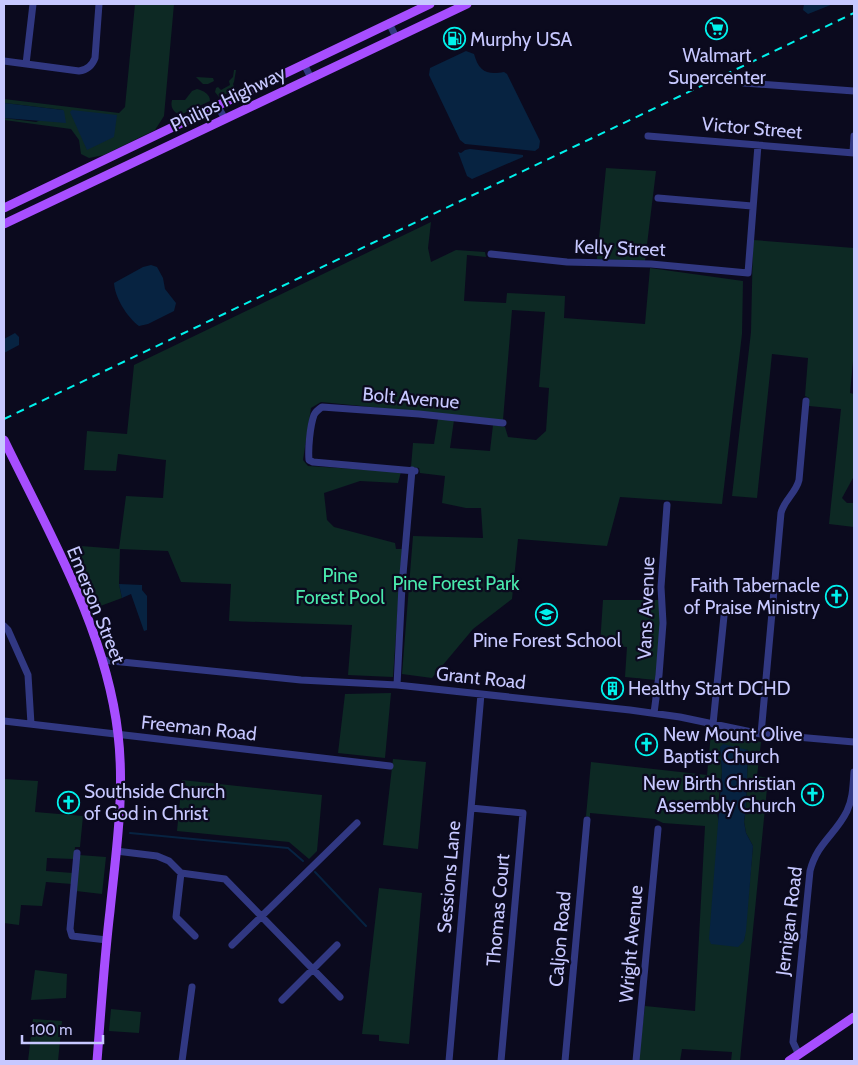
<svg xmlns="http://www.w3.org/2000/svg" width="858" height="1065" font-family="Cabin,sans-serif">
  <rect width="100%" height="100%" fill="#0b0a1e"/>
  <path fill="#0d2924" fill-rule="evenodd" d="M135,4h39l-10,112 -9,14 -51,25 -15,3 -8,-4 -2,-14 -8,-11 -67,-9v-2l32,4 27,-12 -59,-7v-4l115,14 6,-6z
    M234,70h2l-2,12 -1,2 2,6 -16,7 -4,-5 1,-4 2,-1 3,3 9,-5 -1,-4 4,-4z
    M196,77l17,1 1,3 -6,3h-5z
    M197,89c7,2 13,5 13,12l-30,14c-6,-3 -10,-7 -8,-15h13l7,-9z
    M606,168l50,3 -11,90 -48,-2z
    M431,222l-3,26 3,14 25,-12 29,2 1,5 -19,-2 -3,46 42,2 1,-10 58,3 -1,22 81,6 5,-56 93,13 -1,53 -20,170 -102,-7 -13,49 -89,-7 -6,60 -39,30 -41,49 -30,-4 11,-138 70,2 -2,-30h-15l-24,-5 3,-27 -25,-3 -1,-5 -8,-1 2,-24 21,1 4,-25 16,1 -4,28 40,3 3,-26 12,2 3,10 28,3 10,-9 3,-43 -10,-1 6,-75 -33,-2 -9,110 -182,-18 -10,6 -8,52 5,6 93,6 -3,11 -38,-2 -36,12 3,27 7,7 61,16 1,6h6l-9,128 -45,-2 4,-50 -123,-4 2,-37 -50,-2 -13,-31 -48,-2 -1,35 3,14 -27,10 -17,-37 3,-2v-23l38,3 7,-53 37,2 3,-38 -48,-6 -2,17 -32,-1 3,-39 40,3 7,-69z
    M753,240l101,8v103l-4,42 4,1v82l-12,22 5,5h7v24l-25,-3 12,-115 -32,-3v-8l-4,-2 3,-38 -36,-4 -15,144 -25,-2 19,-164z
    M603,600h56l2,20 -5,60 -31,-3 2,-30 -27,-2z
    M391,693l-6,65 -47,-5 7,-59z
    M711,733l50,9 -4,34 11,2 -28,283h-9l1,-9 -50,-3 -2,12h-42l7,-55 50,5 10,-185 -42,-3 -8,-4 -65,-6v4l-4,-1 5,-54 116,13zM720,747l28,3 -2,57 -2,15 2,11 7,13 -9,95 -27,-128 5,-41z
    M393,759l33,3 -8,87 -35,-4z
    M4,779l34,2 -3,31 48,4 -3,31h-5l-1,12 -27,-1 -1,13 27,2 -1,11 -26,-2 -4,24 -21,-1 -2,20 -15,-2z
    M182,780l140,15 -5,56 -8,8 -20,-17 -112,-11z
    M79,855l27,2 -4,37 -26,-3z
    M379,888l43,5 -13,151 -30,-3v-6l-17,-1z
    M35,970l32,4 -1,24 -35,2z
    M111,1009l30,3 -2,21 -30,-2z
    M33,1019l29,2 -4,40h-30z"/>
  <path fill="#072341" d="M804,4h29l-25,10 -5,-4z
    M466,51l8,3c5,18 13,21 30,18l3,2 33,67 -1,7 -4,3 -70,-7 -5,-4 -31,-65 1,-7z
    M4,103l59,7 1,1 2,12 -62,-5z
    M72,110l45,5 -3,22 -27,13 -17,-38z
    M470,149l53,6v2l-51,22 -5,-3 -9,-24 3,1 4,-3z
    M151,265l6,2 6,11 2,11 11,14 -2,8 -26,13 -9,2c-12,-9 -24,-28 -25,-43l29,-16z
    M15,333l4,4v8l-15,8v-14z
    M119,584l23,1v5l5,6v34l-3,1 -13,-37 -9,4z
    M723,744l25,6 -2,57 -2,15 2,11 7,13 -7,85 -2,10 -6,6 -27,-3 -2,-5 13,-167 -2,-25z"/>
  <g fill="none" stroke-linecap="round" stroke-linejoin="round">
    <path stroke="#072341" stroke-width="2" d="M130,833l158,15 15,13
      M315,872l51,54"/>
    <path stroke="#313882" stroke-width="7" d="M389,23l7,14
      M4,61l75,10c8,-1 13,-5 16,-13l4,-54
      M26,64l7,-60
      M304,64l7,14
      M744,83l110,8
      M217,105l8,14
      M648,136l206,17
      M853,153l1,-17
      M658,198l94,8
      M491,254l76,8 84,2 97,9 10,-128
      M415,471l-102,-9 -4,-2c-1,-11 1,-34 5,-45 2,-4 5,-6 8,-8l97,7 84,9
      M4,626l4,4 20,45 3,49
      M102,660l199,20 96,5 233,25 50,7 81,17 93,8
      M397,685l5,-99 10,-116
      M654,713l5,-38 4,-52 -2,-36 6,-82
      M4,721l386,45
      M713,724l11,-108
      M761,734l20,-221c3,-13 15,-20 18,-33l7,-79
      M471,808l52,5 -22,248
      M116,851l41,5 12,5 12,12 44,6 115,118
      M77,853l-7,76 2,7 35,4
      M181,873l-5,44 19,19
      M232,945l125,-122
      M282,1000l55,-55
      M799,1055l-6,-13 17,-171c7,-28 26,-37 37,-60 6,-12 6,-26 7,-39
      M182,1061l10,-74
      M449,1061l32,-367
      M565,1061l22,-241
      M636,1061l22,-232"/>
    <path stroke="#a74eff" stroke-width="9" d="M4,208l426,-204
      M4,224l463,-220
      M4,440c45,93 102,190 114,294 7,59 -2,118 -8,177 -6,50 -9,100 -13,150
      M789,1061l65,-44"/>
    <path stroke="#00f2ec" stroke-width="2" stroke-dasharray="8 6" stroke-linecap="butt" d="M4,419l850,-406"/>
  </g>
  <defs>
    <symbol id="supermarket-ring" viewBox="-11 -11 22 22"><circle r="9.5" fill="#0b0a1e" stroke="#00f2ec" stroke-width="1.5"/><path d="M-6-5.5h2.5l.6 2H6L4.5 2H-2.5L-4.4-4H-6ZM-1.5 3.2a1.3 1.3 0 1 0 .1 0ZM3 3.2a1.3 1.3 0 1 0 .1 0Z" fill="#00f2ec"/></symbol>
    <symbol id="fuel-ring" viewBox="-11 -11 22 22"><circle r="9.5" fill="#0b0a1e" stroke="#00f2ec" stroke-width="1.5"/><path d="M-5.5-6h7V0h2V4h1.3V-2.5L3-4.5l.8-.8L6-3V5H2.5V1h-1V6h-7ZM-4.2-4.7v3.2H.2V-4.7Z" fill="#00f2ec"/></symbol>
    <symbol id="church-ring" viewBox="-11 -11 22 22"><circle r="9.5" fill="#0b0a1e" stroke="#00f2ec" stroke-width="1.5"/><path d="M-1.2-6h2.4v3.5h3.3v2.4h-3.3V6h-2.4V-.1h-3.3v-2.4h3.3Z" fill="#00f2ec"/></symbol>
    <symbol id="school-ring" viewBox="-11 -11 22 22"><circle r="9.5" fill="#0b0a1e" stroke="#00f2ec" stroke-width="1.5"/><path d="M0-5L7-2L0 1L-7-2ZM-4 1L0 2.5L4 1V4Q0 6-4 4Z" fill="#00f2ec"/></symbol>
    <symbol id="building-ring" viewBox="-11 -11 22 22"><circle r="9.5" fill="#0b0a1e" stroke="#00f2ec" stroke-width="1.5"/><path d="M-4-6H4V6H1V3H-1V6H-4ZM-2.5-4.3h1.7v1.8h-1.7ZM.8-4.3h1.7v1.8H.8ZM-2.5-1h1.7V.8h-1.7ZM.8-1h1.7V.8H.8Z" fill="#00f2ec"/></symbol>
  </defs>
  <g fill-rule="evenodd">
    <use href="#supermarket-ring" x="704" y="16" width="25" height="25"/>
    <use href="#fuel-ring" x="442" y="26" width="25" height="25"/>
    <use href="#church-ring" x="824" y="584" width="25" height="25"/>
    <use href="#school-ring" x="534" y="602" width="25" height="25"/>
    <use href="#building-ring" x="600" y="676" width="25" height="25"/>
    <use href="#church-ring" x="634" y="732" width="25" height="25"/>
    <use href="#church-ring" x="800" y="782" width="25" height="25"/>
    <use href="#church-ring" x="56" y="790" width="25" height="25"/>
  </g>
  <g text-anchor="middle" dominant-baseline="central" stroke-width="4.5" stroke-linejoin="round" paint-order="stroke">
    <g font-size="19" fill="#c7c8ff" stroke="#0b0a1e" text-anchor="start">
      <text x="470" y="39">Murphy USA</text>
      <text x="717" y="55" text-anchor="middle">Walmart<tspan x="717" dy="22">Supercenter</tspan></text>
      <text x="820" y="585" text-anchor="end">Faith Tabernacle<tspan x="820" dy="22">of Praise Ministry</tspan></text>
      <text x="547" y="640" text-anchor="middle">Pine Forest School</text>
      <text x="628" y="688">Healthy Start DCHD</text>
      <text x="663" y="734">New Mount Olive<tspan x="663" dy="22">Baptist Church</tspan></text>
      <text x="796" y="783" text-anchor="end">New Birth Christian<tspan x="796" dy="22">Assembly Church</tspan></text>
      <text x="84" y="791">Southside Church<tspan x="84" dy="22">of God in Christ</tspan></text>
    </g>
    <g font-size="19" fill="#c7c8ff" stroke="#0b0a1e">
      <text transform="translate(228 99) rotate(-26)">Philips Highway</text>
      <text transform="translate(752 128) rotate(5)">Victor Street</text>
      <text transform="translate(620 248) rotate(2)">Kelly Street</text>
      <text transform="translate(411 398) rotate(5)">Bolt Avenue</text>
      <text transform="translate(96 605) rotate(68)">Emerson Street</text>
      <text transform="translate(646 608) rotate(-88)">Vans Avenue</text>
      <text transform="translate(481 678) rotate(6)">Grant Road</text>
      <text transform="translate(199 728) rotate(6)">Freeman Road</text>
      <text transform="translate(449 877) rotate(-85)">Sessions Lane</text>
      <text transform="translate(498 910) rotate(-85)">Thomas Court</text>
      <text transform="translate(789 921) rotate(-83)">Jernigan Road</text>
      <text transform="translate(560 939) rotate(-85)">Caljon Road</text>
      <text transform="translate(631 944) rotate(-85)">Wright Avenue</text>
    </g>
    <g font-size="19" fill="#4ae9ad" stroke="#0b0a1e">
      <text x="340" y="575">Pine<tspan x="340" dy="22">Forest Pool</tspan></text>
      <text x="456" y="583">Pine Forest Park</text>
    </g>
  </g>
  <rect width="858" height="1065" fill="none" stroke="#c7c8ff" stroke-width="10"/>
  <path d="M22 1035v8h81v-8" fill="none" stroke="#c7c8ff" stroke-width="2.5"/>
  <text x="30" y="1035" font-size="15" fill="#c7c8ff" stroke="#0b0a1e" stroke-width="4" paint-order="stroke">100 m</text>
</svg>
